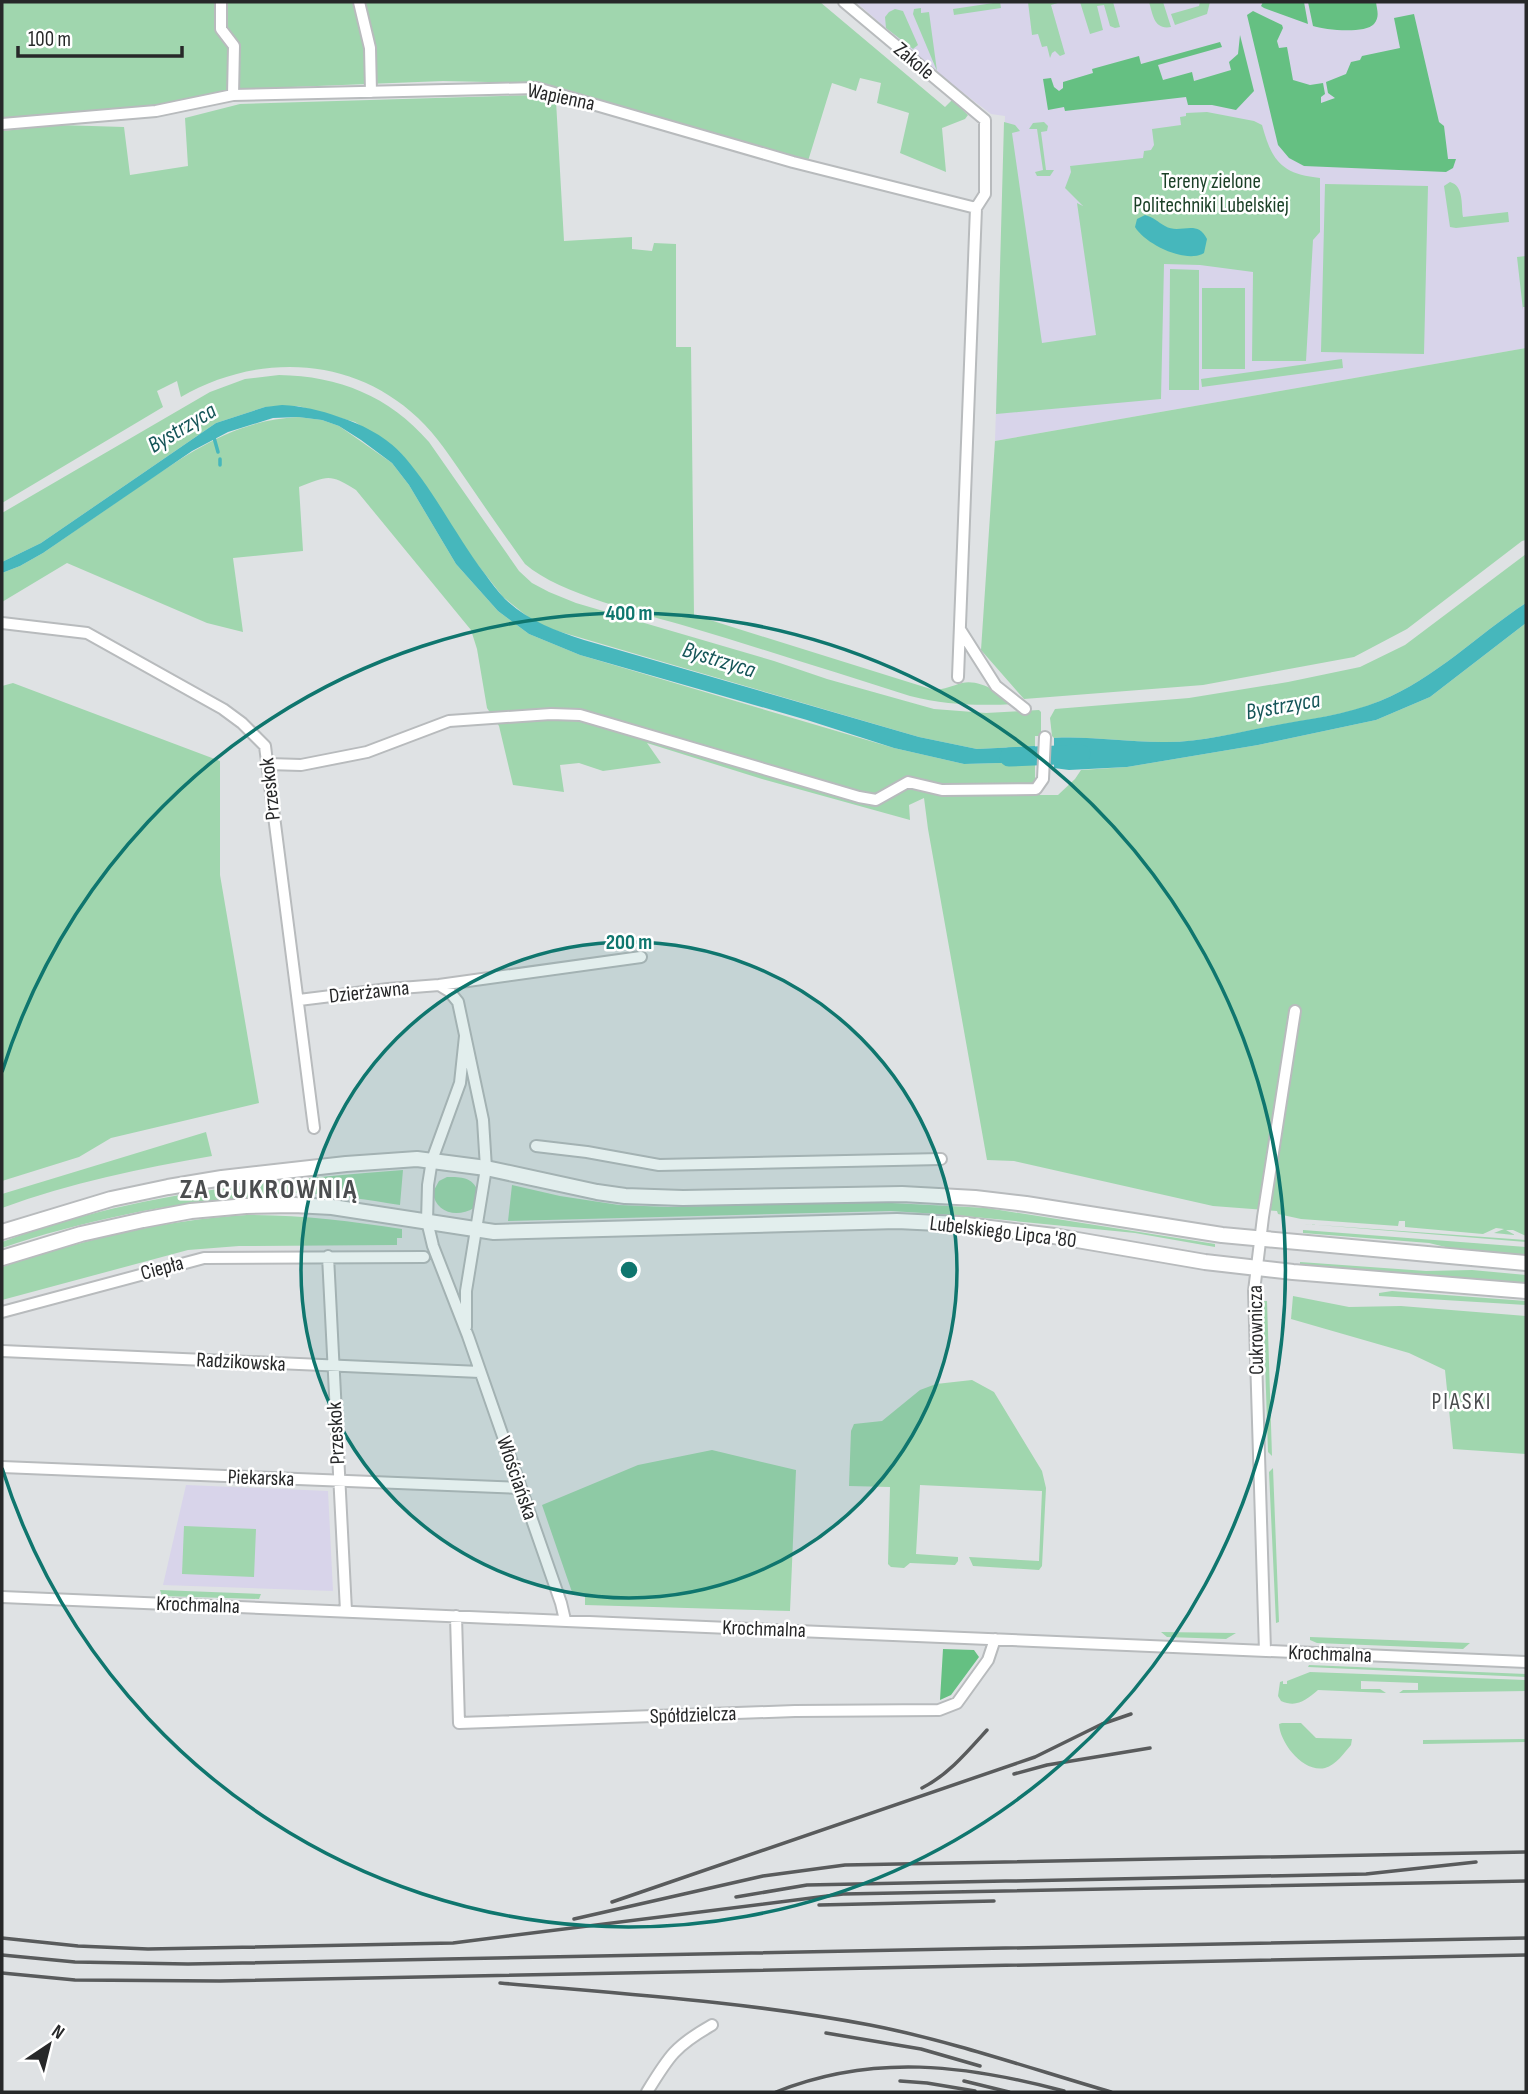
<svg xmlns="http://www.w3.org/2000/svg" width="1528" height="2094" font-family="'Sofia Sans Condensed',sans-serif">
  <rect width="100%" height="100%" fill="#dfe2e4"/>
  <path fill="#d8d4ea" d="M856,2h670v346l-531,93 10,-325 -14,-2 -50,-38z
    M186,1485l142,6 5,100 -170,-6z"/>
  <path fill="#a0d6ae" d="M2,2h818l125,105 7,-7 16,15 -3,4 -23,9 4,44 -46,-19 9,-40 -32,-10 4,-20 -21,-5 -4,13 -24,-8 -24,78 -272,-78 -93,-2 -204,8 -83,17 -154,15z
    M1000,2l1,6 -47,7 -1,-6z
    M1028,2h33l-10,3 14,49 -5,2 -5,-5 -3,2 -2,5 -3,-12 -5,1 -4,-13 -6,1z
    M1080,2h33l7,25 -5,1 -5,-2 -6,-21 -7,1 6,24 -13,4z
    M1149,2h14l8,25c-17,3 -18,-12 -22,-25z
    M1200,2h10l-3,12 -32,11 -4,-11 28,-8z
    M921,8v5l8,-1 8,59 -24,-57 1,-5z
    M895,9l8,2 15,34 -5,4 -27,-21 -1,-11 4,-5z
    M536,95l20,6 8,140 68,-4v12l20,2 2,-8 22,1v103h15l3,268 240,75c11,-1 18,-4 28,-7 19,-4 39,11 53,21 -36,2 -69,1 -105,-8 -73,-23 -147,-47 -221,-69 -47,-14 -128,-32 -164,-63 -20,-28 -39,-55 -58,-83 -15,-22 -30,-45 -49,-63 -66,-63 -161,-65 -237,-21l-4,-16 -20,10 6,16 -161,96v-372l57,-6 65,2 6,48 58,-9 -3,-48 55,-14z
    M1207,112l47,9 8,4c10,36 19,49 58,53v54l-7,8 -7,121h-54l1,-89 -53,-7 -36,-1 -3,135 -165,15 8,-292 11,3 5,6 -8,2 30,210 54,-8 -19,-132 6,3 -18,-18 6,-16 -1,-6 73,-8 1,-7 7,-1 3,-5 -2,-16 29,-4 -1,-8 6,-1v-3z
    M1044,122l4,4 -1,5 -6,1 5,38h8l-4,6h-13l-2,-4 8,-2 -6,-41h-8l4,-6z
    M1450,182c14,4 11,22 13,35l45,-5 1,10 -53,6 -6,-1 -6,-41z
    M1325,184l103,2 -4,168 -103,-2z
    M1526,256v51h-3v3l-6,-53z
    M1170,269l29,1v120h-30z
    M1202,288h43v81h-43z
    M1526,348v192l-4,1 -115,88 -53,28 -151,28 -179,14 -43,-49 14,-209z
    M1342,359l1,9 -141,19 -1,-8z
    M279,375c60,1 110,21 150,67l90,129 13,12 17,9 27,11 198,58 53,18 107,30 52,4 53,-3 2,2v24h-6v10l-58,3 -58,-12 -365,-107 -21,-9 -30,-24 -36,-46 -49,-76 -19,-24 -44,-29 -57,-16 -33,1 -49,16 -175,120 -39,19v-49l208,-121 35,-13z
    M298,417l24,3 17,6 53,37 17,22 47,79 42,47 31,23 51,21 314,93 70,16 71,-2v33h23l17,-16 6,-9 46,-3 131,-22 118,-25 54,-23 96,-74v613l-13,-6h-7l9,5 -21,-2 10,-4 -8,-1 -13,6 -78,-7v-6h-6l-1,5 -97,-7 -23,-5 -1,-3 -64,-5 -199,-45 -27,-1 -59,-331 -4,-31 -15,7 1,15 -148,-41 -115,-36 14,20 -58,8 -24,-8 -19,2 4,27 -51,-7 -14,-59 -12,-18 -10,-59 -6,-19 -115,-140c-27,-17 -28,-14 -57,-3l4,64 -70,7 10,74 -36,-9 -140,-60 -65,39v-29l18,-7 23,-13c31,-22 63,-43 94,-65 52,-35 97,-68 161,-71z
    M1526,554v49c-49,32 -90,75 -146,98 -35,15 -76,19 -114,26 -34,7 -70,16 -105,15 -36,0 -71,-6 -107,-4l-2,-2 -2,-18 5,-9 134,-11 99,-16 72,-15 45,-22z
    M13,683l207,78v114l39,228 -148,35 -32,19 -77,24v-495z
    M206,1132l6,24c-71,12 -142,27 -210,52v-14z
    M403,1170l-3,35c-31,-5 -63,-10 -95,-12 -20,-1 -39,3 -59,5 -84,6 -164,23 -244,50v-6c130,-49 263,-61 401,-72z
    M447,1177c15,0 25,0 31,14l-4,17c-17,10 -39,5 -41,-16l6,-11z
    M512,1185l48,11 59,9 49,2 205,-5 114,6 228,36v3l-80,-14 -181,-18 -63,-4 -383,10z
    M247,1215c53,0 103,6 155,14v9h-5v7l-158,1 -51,4 -186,50v-33c80,-27 161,-47 245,-52z
    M1305,1224l221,16v2l-220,-18z
    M1303,1230l223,17v9l-68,-6 -29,-7 -126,-10z
    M1300,1262l126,9 46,-1 54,5v8l-226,-17z
    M1392,1291l134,10v4l-147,-9v-3z
    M1293,1296l56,11 52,-1 125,10v138l-73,-5 -8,-79 -36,-17 -118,-34z
    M1263,1301h4l5,155 -4,-4z
    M972,1380l22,12 48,79 4,17 -4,78 -3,4 -66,-4 -4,-9 70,4 3,-70 -122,-6 -4,69 42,3v4l-3,4 -45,-2 -6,5 -13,-1 -3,-3 2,-77 -41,-1 2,-55 3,-7 28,-3 38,-31 16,-6z
    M712,1450l84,20 -6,141 -205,-6v-11l-12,1 -31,-90 96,-40z
    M1273,1468l6,154 -3,1 -7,-151z
    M184,1526l72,3 -2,48 -72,-3z
    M160,1590l101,4 -2,5 -97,-3z
    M1161,1632l75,1 -10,6 -59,-2z
    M1310,1637l160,6 -7,6 -146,-6 -7,-3z
    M1309,1665l217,9v3l-218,-10z
    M1310,1672l216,8v11l-127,2 4,-3h15v-7l-57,-2v8h19l6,4 -68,-3c-12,10 -21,18 -37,11l-3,-5 2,-14 3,-1v3h4v-3z
    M1282,1723h19l15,15 36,1 -1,6c-7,8 -15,20 -26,23 -22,5 -45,-25 -46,-44z
    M1526,1739v3l-103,2v-4z"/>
  <path fill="#65c082" d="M1263,2h41l4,22 -44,-16 -3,-2z
    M1308,2h68c1,8 4,15 -2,22 -9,10 -49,6 -61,2z
    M1253,11l29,14 1,3 -6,13 2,7 8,-1 6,33 17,5 13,-2 2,11 -4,3v6l14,-5 -7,-5 -2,-11 20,-8 5,-12 9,-2 2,-4 38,-8 -6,-30 20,-4 25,108 5,4 4,33h8l-3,9 -7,4 -142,-6 -15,-8 -11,-13 -31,-130z
    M1240,35l14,56 -18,19 -24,-5h-24l-2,-8 -121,14 -1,-4 -16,3 -5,-31 8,-1 3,9 5,4 4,-3v-6l30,-9 -1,-4 47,-13 2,8 79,-22 2,5 -64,18 5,15 29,-8 2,9 37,-11 -2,-8 9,-8z
    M943,1649l31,1 5,7 -28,38 -11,5z"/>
  <path fill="#46b7bc" d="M1145,215c8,2 13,7 20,11 15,9 32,-8 42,13l-3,14c-18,11 -59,-9 -69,-26l2,-8z
    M282,405c20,1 38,5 57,12 22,7 44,18 60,34 33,35 56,84 86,123 6,8 12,17 20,25 23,22 49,31 79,41l335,97 58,12 58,-3v16l-71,2 -70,-16 -87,-28 -227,-65 -51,-21 -31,-23 -42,-47 -47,-79 -17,-22 -31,-23 -22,-14 -17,-6 -24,-3 -25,1 -45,14 -36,19 -149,102 -23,13 -18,7v-11l39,-19 175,-120 49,-16z
    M1526,603v20l-96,74 -54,23 -118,25 -131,22 -58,3 -15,-2v-30c36,-2 71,4 107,4 37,1 74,-9 110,-16 37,-7 75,-11 109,-25 56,-23 97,-66 146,-98z"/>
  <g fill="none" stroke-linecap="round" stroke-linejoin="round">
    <path stroke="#46b7bc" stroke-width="3.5" d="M213,434l5,18
      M220,459v6"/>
    <path stroke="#46b7bc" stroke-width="19" d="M1009,757l72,-3"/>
    <defs>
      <path id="street" d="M221,2v27l13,17 -1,49
        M359,2l11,46 1,44
        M2,124l154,-13 77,-16 304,-7 256,74 183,46 9,-14v-74l-141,-118
        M2,623l85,10 136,76 19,14 23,23 49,382
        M961,631l35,55 29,23
        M958,677l18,-469
        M268,764l33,1 66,-13 82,-31 102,-7 29,1 279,82 17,3 32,-18 34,8 94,-1 7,-10 2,-42
        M439,985l10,6 9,11 25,118 3,48 -20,123v36
        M299,1000l89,-11 51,-4 202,-28
        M465,1036l-5,47 -28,77 -4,25 -1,36 6,25 35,90 93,267 4,17
        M536,1146l51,6 72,13 282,-6
        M328,1256l18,355
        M2,1312l202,-54 220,-1
        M2,1351l478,21
        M2,1467l519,21
        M2,1597l1524,65
        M456,1616l3,107 336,-12 144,-1 18,-7 31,-43 7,-21
        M1265,1651l-11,-360 9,-74 32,-206
        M647,2092c22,-36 28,-46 65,-67"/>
      <path id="secondary" d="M2,1232l109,-33 57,-12 54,-9 124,-14 71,-5 69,9 111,24 28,4 58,2 219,-4 73,4 51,6 196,31 304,28
        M2,1258l79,-24 62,-14 48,-9 55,-5 48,-1 38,2 162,25 403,-11 62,3 95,12 151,26 88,10 233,19"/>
    </defs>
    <use href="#street" stroke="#b8bbbd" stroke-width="14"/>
    <use href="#secondary" stroke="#b8bbbd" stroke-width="18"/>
    <use href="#street" stroke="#fff" stroke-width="10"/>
    <use href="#secondary" stroke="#fff" stroke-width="14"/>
    <path stroke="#595b5c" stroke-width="3.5" d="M1014,1774l33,-9 103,-17
      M922,1788c26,-13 46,-37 65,-58
      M736,1897l71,-12 559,-11 110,-12
      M612,1902l423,-145 67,-33 29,-10
      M819,1905l175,-4
      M574,1919l189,-43 82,-11 681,-13
      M2,1938l76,8 70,3 305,-6 390,-49 683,-13
      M2,1955l73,7 113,2 1338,-26
      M2,1973l73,7 145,1 1306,-26
      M500,1983c124,11 249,19 370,42 82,16 162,44 241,67
      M826,2033l95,16 59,17
      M900,2081l27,2 48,8
      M964,2081l45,11
      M776,2092c97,-39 190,-27 288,-1"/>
  </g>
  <circle cx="629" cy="1270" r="328" fill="#0f766e" fill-opacity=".12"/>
  <g fill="none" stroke="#0f766e" stroke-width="3.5">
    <circle cx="629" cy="1270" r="328"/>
    <path d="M2 1072A657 657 0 1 1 2 1468"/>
  </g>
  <g text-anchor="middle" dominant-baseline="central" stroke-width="5" stroke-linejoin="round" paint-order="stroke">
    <g font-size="21" fill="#272829" stroke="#fff">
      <text transform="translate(914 61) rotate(40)">Zakole</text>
      <text transform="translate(561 97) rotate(12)">Wapienna</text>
      <text transform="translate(270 789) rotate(-96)">Przeskok</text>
      <text transform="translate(369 992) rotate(-6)">Dzierżawna</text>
      <text transform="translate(1003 1232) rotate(7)">Lubelskiego Lipca '80</text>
      <text transform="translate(162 1268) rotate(-15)">Ciepła</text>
      <text transform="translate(1256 1330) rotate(-91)">Cukrownicza</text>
      <text transform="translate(241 1362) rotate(3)">Radzikowska</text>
      <text transform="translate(336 1433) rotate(-93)">Przeskok</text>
      <text transform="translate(261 1478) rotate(2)">Piekarska</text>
      <text transform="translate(517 1478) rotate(71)">Włościańska</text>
      <text transform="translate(198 1605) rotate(2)">Krochmalna</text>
      <text transform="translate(764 1629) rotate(2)">Krochmalna</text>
      <text transform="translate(1330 1654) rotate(2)">Krochmalna</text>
      <text transform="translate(693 1715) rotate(-2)">Spółdzielcza</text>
    </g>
    <g font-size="21" fill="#1c4128" stroke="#fff">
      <text x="1211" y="181">Tereny zielone<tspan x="1211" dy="24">Politechniki Lubelskiej</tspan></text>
    </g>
    <g font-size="23" font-style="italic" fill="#155558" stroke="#fff">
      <text transform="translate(182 428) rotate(-31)">Bystrzyca</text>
      <text transform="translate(719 660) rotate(17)">Bystrzyca</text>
      <text transform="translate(1283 706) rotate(-10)">Bystrzyca</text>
    </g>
    <g font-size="23" letter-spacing="2" fill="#4b4d4f" stroke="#fff">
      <text x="1462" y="1402">PIASKI</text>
    </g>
    <g font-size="28" font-weight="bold" letter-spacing="2" fill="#4b4d4f" stroke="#fff">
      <text x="269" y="1189">ZA CUKROWNIĄ</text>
    </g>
  </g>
  <circle cx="629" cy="1270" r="10" fill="#0f766e" stroke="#fff" stroke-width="3.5"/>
  <g font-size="21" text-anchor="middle" font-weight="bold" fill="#0f766e" stroke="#fff" stroke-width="5" stroke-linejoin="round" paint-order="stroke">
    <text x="629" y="620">400 m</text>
    <text x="629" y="949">200 m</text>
  </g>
  <rect width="1528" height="2094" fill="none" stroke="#272829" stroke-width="7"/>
  <g transform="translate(49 2045) rotate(35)" stroke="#ffffff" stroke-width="5" paint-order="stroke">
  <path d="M0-5L12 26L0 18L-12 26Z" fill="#272829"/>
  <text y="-10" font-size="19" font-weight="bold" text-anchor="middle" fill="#272829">N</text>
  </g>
  <path d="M18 46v10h164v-10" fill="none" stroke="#272829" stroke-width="3.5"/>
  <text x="28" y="46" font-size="21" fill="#272829" stroke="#ffffff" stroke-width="5" paint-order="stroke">100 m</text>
</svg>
